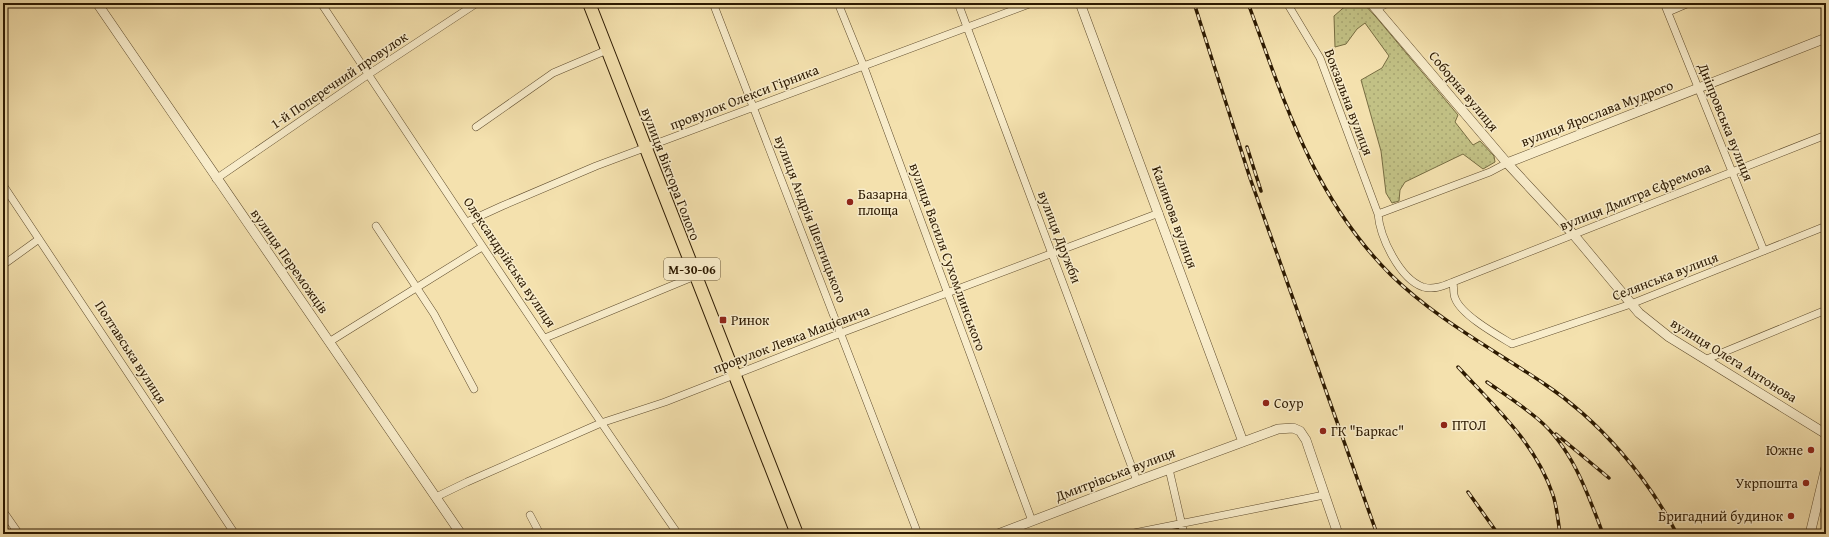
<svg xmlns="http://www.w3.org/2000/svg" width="1829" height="537" font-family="'Gentium Book Plus',serif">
  <defs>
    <pattern id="grass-dots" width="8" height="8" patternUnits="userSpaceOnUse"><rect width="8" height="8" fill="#c2c185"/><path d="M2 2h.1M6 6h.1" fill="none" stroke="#a7a571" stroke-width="1.8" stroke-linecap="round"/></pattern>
  </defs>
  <rect width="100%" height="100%" fill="#f4e1ae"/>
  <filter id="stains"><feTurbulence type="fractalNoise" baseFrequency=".005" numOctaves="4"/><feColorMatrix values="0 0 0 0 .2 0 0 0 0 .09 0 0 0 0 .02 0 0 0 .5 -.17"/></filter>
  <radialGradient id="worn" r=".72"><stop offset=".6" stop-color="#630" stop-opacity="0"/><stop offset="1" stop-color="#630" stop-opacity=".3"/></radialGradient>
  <path fill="url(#grass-dots)" stroke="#776d42" d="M1349,3h14l13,14 82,98 -3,7 18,23 7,-4 14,15 1,6 -12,7 -20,-15 -58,28 -5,8 -1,11 -7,2 -6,-10 -5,-42 -20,-71 21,-12 7,-12 -24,-33 -8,6 -11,15 -11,3 -1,-31z"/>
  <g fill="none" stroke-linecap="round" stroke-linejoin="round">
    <defs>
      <path id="minor" d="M321,3c118,178 235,356 357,531
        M713,3l205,531
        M838,3l26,64 168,454
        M958,3l179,478
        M1287,3l33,55 58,156c2,24 22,65 45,73 11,3 20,-1 30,-5 1,5 0,12 2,16 6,17 42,37 57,46l119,-40 195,-78
        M1664,3l100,248
        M1376,9l12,-6
        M1668,12l21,-9
        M476,127l77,-54 54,-23
        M216,179l153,-105 108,-71
        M3,185l232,349
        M1378,214l112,-42 17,-9
        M467,222l35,-16 94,-40 436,-163
        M376,226l58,88 40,75
        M3,265l36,-26
        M1453,282l373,-147
        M545,338l150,-62
        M329,342l153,-95
        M1707,359l119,-49
        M1169,469l15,65
        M436,497l31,-15 134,-59 64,-21 176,-69 318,-120
        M3,511l16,23
        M530,515l10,19
        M1129,534l195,-39"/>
      <path id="tertiary" d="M97,3l364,531
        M1080,3l163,439
        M1371,3l136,160 66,71 66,79 30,24 157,97
        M1507,163l319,-125
        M998,534l139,-53 141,-52 15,-1 7,3 6,9 32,94
        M1810,534l16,-67"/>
      <path id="primary" d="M589,3l208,531"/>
    </defs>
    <use href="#minor" stroke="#5e4b2c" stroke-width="8"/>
    <use href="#tertiary" stroke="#5e4b2c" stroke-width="10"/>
    <use href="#primary" stroke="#2c1900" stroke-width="14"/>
    <use href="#minor" stroke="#f8ecca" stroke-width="7"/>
    <use href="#tertiary" stroke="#f8ecca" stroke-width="9"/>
    <use href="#primary" stroke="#f4e1ae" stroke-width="12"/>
    <defs>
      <path id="rail" d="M1194,3l56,175 127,356
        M1248,3c37,100 65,194 143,272 45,44 100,73 152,108 56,37 103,92 134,151
        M1247,147l14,44
        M1458,367c36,39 77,75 95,128 4,12 5,26 7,39
        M1487,382c17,12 36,24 52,38 33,28 49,74 64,114
        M1556,434l53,44
        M1468,492l30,42"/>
    </defs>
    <use href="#rail" stroke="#2c1900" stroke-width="3.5"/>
    <use href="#rail" stroke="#f8ecca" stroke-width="2" stroke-dasharray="6" stroke-linecap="butt"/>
  </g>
  <g fill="#8f2418" stroke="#f8ecca" stroke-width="1.5">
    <circle cx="850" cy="202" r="4"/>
    <rect x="719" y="316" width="8" height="8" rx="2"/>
    <circle cx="1266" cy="403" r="4"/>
    <circle cx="1444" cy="425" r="4"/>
    <circle cx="1323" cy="431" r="4"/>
    <circle cx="1811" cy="450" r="4"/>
    <circle cx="1806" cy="483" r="4"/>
    <circle cx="1791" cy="516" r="4"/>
  </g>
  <g text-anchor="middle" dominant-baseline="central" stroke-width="3" stroke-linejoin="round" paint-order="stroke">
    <rect fill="#f8ecca" stroke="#69583d" stroke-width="1" x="664" y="258" width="56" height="22" rx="3"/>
    <g font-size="13" font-weight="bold" fill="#2c1900">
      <text x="692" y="269">М-30-06</text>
    </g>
    <g font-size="14" fill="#2c1900" stroke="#f8ecca">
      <text transform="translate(339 80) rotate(-34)">1-й Поперечний провулок</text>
      <text transform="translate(1464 91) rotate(50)">Соборна вулиця</text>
      <text transform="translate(744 97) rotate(-21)">провулок Олекси Гірника</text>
      <text transform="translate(1349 102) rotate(69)">Вокзальна вулиця</text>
      <text transform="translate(1597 113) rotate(-21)">вулиця Ярослава Мудрого</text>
      <text transform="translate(1726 122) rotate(68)">Дніпровська вулиця</text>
      <text transform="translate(671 174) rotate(69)">вулиця Віктора Голого</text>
      <text transform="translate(1635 196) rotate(-22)">вулиця Дмитра Єфремова</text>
      <text transform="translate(1175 217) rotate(70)">Калинова вулиця</text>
      <text transform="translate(811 219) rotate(69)">вулиця Андрія Шептицького</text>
      <text transform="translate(1060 237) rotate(69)">вулиця Дружби</text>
      <text transform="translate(948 257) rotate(70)">вулиця Василя Сухомлинського</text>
      <text transform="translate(290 261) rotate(55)">вулиця Переможців</text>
      <text transform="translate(510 262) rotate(56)">Олександрійська вулиця</text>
      <text transform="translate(1665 276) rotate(-21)">Селянська вулиця</text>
      <text transform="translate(791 339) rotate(-21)">провулок Левка Мацієвича</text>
      <text transform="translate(131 352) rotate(57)">Полтавська вулиця</text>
      <text transform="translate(1734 360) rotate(32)">вулиця Олега Антонова</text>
      <text transform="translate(1115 474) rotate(-21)">Дмитрівська вулиця</text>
    </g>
    <g font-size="14" fill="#2c1900" stroke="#f8ecca" text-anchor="start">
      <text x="858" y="194">Базарна<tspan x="858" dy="16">площа</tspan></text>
      <text x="731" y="320">Ринок</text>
      <text x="1274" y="403">Соур</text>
      <text x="1452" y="425">ПТОЛ</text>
      <text x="1331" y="431">ГК "Баркас"</text>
      <text x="1803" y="450" text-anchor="end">Южне</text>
      <text x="1798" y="483" text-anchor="end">Укрпошта</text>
      <text x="1783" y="516" text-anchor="end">Бригадний будинок</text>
    </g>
  </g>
  <rect width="1829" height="537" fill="none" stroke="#f4e1ae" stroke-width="16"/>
  <rect x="4" y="4" width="1821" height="529" fill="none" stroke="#2c1900" stroke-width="2"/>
  <rect x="8" y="8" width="1813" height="521" fill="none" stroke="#2c1900"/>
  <rect width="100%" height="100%" filter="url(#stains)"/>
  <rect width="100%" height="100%" fill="url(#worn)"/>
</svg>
